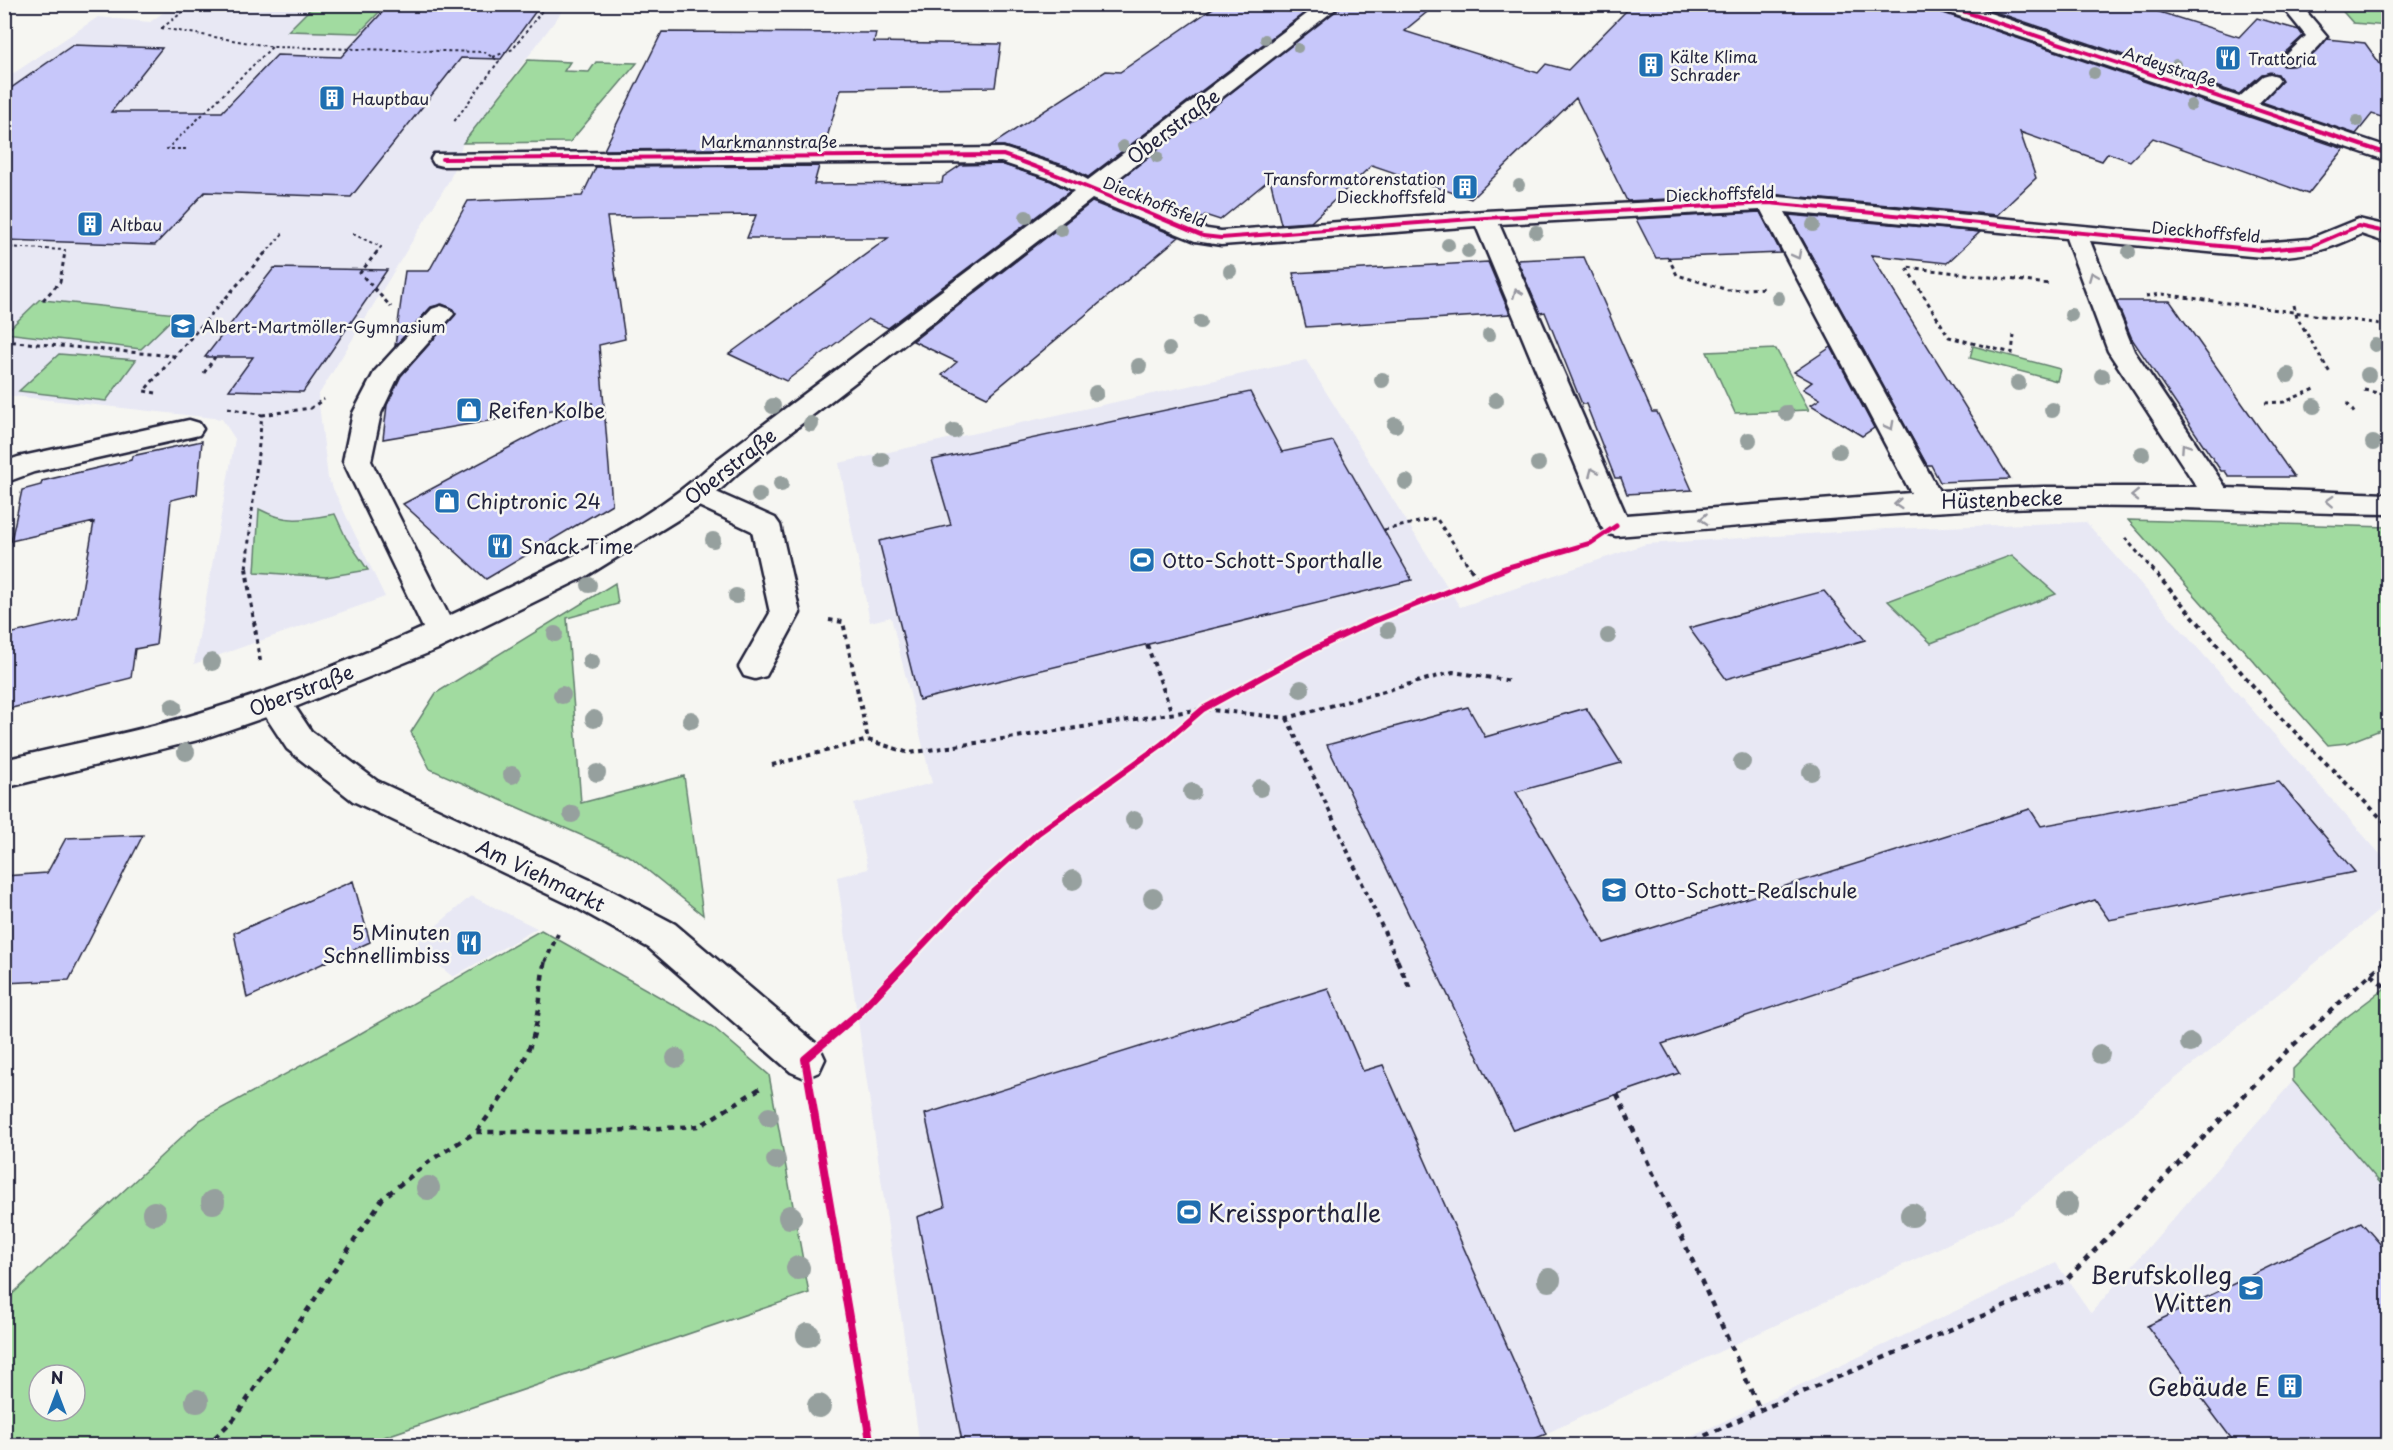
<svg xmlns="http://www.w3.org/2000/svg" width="2393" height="1450" font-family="'Playpen Sans',sans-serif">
  <rect width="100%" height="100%" fill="#f6f6f2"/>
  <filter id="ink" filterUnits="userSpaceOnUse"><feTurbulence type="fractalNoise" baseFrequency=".0167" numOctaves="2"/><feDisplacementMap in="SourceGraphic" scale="12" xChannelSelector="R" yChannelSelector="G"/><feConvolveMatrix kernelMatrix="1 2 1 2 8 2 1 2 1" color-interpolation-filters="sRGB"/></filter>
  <g filter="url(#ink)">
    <path fill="#e8e8f4" d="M174,5h393l-104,138 -13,36 -132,217 10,82 57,119 -191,67 41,-225 -13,-20 -217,-24v-316l93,-62 52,5z
      M1306,360l154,247 186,-63 241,-15 199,-7 302,341v40l-375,310 -491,232 -602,1 -83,-569 31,-8 -14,-65 78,-21 -41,-166 -21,5 -31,-159z
      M471,896l66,32 -84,49 -39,-32z
      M2293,1081l95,111v253l-716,1 384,-183 35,50z"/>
    <path fill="#a1dba0" stroke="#627e6e" stroke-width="1.5" fill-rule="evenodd" d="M314,5v-1l72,1 -27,28 -71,-2z
      M2337,5h51v21l-35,-3z
      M528,60l42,2 -6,9 25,1 7,-10 41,1 -67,79 -107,1z
      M40,299l3,1 134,14 -36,35 -136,-16z
      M1973,346l87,23 -3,12 -87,-23z
      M1776,349l33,61 -74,3 -28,-61z
      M59,354l77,6 -30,41 -87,-10z
      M259,509c28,15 45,11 76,5l11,24 22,32 -42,7 -71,-5z
      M2128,520l260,7v200l-41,16 -19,2z
      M2012,555l44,39 -125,49 -43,-42z
      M615,583l3,21 -51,14 14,185 103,-27 19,139 -72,-58 -201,-88 -19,-37 25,-39z
      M541,930l172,97 56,48 40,218 -431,146 -11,6h-362v-144l195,-181 149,-80zM39,1375h36v36h-36z
      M2388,986v206l-95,-111v-12l47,-47z"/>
    <path fill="#c7c7fa" stroke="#22223b" stroke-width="1.5" d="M390,4h151l-40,55 -40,-1 -110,139 -146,-5 -50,53 -151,-5v-147l69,-48 89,3 -51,64h111l55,-57 64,2z
      M1219,4h97l-228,173 -19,-10 -65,-21h-14l116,-75 14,1z
      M1344,4h93l-33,27 134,42 8,-9 22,6 65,-66h298l3,6 410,139 -36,45 -155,-56 -23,23 -22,-8 -6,8 -82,-29 16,46 -39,37 -228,-21 -142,7 -51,-103 -105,101 -99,-34 -61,57 -30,2 -11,-45 -50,41 -15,-5 -9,7 -86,-35z
      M1972,4h162l105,33 18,-19 42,12 4,6 -24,22 5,8 20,-4 23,-23 38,4 23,32v44l-16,-5 -16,20 -94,-32 20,-21 -4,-7h-16l-23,20z
      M662,32l214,1 -2,9 127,2 -6,43 -154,2 -17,59 -220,2z
      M1001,164l50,17 19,10 -182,137 -20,-9 -82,62 -57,-27 159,-116h-141l9,-23 -149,2 18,122 -26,6 13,159 -126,75 -83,-75 190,-101 -210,36 4,-34 14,-29 55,-62 -4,-6 -10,-4 -11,3 -36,39 10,-75h24l39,-70 114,-5 14,-29 223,-1 -5,18 128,-1 1,-6 18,-12z
      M1092,202l87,35 -192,160 -45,-22 15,-13 -44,-21z
      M1760,212l21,41 -125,5 -20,-39z
      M1789,215l191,17 -33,31 -76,-8 139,224 -70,3 -9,-17h-4z
      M1584,257l68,155h5l35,78 -65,4 -6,-16h-6l-29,-74h-4l-37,-92 -5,1 -23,-53z
      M1488,262l22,52 -204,13 -13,-54z
      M274,268l113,2 -84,122 -74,-2 24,-33h-48z
      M2116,301h54l124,176h-65l-4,-6h-4l-89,-132z
      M1831,347l43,81 -12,8 -51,-31 9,-6 -17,-10 9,-7 -18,-10z
      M1250,392l32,60 51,-11 79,139 -493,120 -40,-159 72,-16 -19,-65z
      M202,441l-5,53 -26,6 -15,145 -21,4 -4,29 -127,32v-54l5,-22 68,-16 17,-96 -83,19 11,-51 19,-5 1,-4 89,-21 1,-4z
      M1824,591l41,49 -139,39 -37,-51z
      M1468,707l17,30 101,-29 35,55 -105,29 88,151 426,-134 11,17 238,-44 76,90 -246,48 -14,-20 -433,144 17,29 -166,57 -186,-385z
      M143,835l-74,145 -65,3v-107l43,-3 19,-35z
      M353,881l17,61 -123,56 -13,-65z
      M1328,988l35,83 20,-6 163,369 -29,12h-554l-46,-229 28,-10 -20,-93z
      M2361,1222l27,31v193h-151l-90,-120z"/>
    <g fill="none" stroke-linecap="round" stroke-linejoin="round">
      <defs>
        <path id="service" d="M2280,4h20l27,32c-9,13 -27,32 -43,28l-3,-4 25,-24z
          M2270,74l7,2 3,4 -3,4 -25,26h-16l-3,-5 3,-5 27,-24z
          M441,306l9,3 4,5 -55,61 -18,38 -10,48 87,173 -5,8 -11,4 -11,-4 -5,-8 -83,-173 10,-48 22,-42 57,-62z
          M189,420l10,3 4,6 -4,6 -165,37 -30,11v-21l14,-5z
          M698,484l77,34 5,7 20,88 -34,63 -11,3 -11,-3 -5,-9 31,-54 -18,-82 -64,-30 -4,-7 4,-7z"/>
        <path id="minor" d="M1320,4h22l-236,184 101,41 14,2 264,-20 284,-15 493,47 47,-4 49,-20 30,7v17l-27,-9c-32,17 -63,23 -99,23l-172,-16 44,110 92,137 162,6v20c-115,-1 -230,-10 -345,-7 -143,4 -285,18 -427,29l-10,-3 -5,-7 -125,-300 -255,19 -26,-4 -103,-42 -354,274 -30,28 -123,76 -147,72 -143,58 16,24 66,50 226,105 72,38 144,122 6,13 -6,13 -14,6 -14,-6 -142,-124 -72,-40 -224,-107 -66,-52 -21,-32 -64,22 -198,49v-28c66,-16 135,-28 199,-48 107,-32 210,-78 311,-127 71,-34 146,-72 204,-126l356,-268 -22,-12 -51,-17 -559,4 -8,-2 -3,-5 3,-5 569,-6 65,21 20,11zM1761,210l150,283 -285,22 -127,-291zM1785,212l281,26 42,113 89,136h-153l-105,4z"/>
        <path id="secondary" d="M1933,4h30l425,143v14l-453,-153z"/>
      </defs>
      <use href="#service" stroke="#22223b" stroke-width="5"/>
      <use href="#minor" stroke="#22223b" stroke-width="5"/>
      <use href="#secondary" stroke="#22223b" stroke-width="5"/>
      <path stroke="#22223b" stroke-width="2" stroke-dasharray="3 3" stroke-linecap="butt" d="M161,28l112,19 211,5 15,9 -46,62
        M162,28l31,-24
        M493,57l20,-8 34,-45
        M186,149h-19l105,-102
        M353,234l28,13 -6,7
        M4,247l61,3 -1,4
        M265,254l19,-22"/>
      <path stroke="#22223b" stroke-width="3" stroke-dasharray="4 4" stroke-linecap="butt" d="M377,252l-17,21 31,34
        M1668,257l9,18 51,15 38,-2
        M2146,296l16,-2 226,31
        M43,300l17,-18 5,-30
        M2294,305l3,12 33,56
        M2014,335l-2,18 -63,-16 -43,-70 143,17
        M4,341l170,15
        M204,373l11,-16
        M2364,390l24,5
        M156,393l-12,-2 122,-139
        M2265,403l19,-1 31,-13
        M2347,403l8,11
        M228,408l34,7 -16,154
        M262,415l49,-7 13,-9
        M1384,530l52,-12 35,51
        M2125,538l27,31"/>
      <path stroke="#22223b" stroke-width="4" stroke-dasharray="4.5 4.5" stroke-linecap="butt" d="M246,568l14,93
        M1470,568l7,10
        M2151,568l129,149 108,108
        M829,620l14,2 25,118 41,13 294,-44 84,9 166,-46 59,9
        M1147,645l25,68
        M1287,718l111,244
        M772,765l96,-25
        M545,962l13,-28
        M2384,962l4,-4"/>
      <path stroke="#22223b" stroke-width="4.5" stroke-dasharray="6 6" stroke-linecap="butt" d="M1397,960l14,31
        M2371,974l17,16
        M1617,1094l143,316
        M477,1131c24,-32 51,-66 59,-106 5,-21 4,-43 9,-65
        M206,1446l28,-27 149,-221 51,-40 42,-26h112l112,-6 62,-39
        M1683,1446l77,-36 305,-129 222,-230 99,-91"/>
      <use href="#service" fill="#f6f6f2" fill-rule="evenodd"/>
      <use href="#minor" fill="#f6f6f2" fill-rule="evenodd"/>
      <use href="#secondary" fill="#f6f6f2" fill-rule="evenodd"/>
      <defs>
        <path id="cycleway-far3" d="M1942,4l446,150
          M442,159l561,-4c68,23 133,54 200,81l18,2 264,-20 284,-15 493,47 50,-4 46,-20 23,5 7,5"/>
        <path id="cycleway-far2" d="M1502,569l89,-26 25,-17"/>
        <path id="cycleway-far1" d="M907,962l67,-71 64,-58 123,-88 42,-36 103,-56 63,-30 138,-55"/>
        <path id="cycleway" d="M871,1446l-66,-387 55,-47 49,-52"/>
      </defs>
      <use href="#cycleway-far3" stroke="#f6f6f2" stroke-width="6"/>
      <use href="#cycleway-far2" stroke="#f6f6f2" stroke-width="8"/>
      <use href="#cycleway-far1" stroke="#f6f6f2" stroke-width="10"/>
      <use href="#cycleway" stroke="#f6f6f2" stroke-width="11"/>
      <use href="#cycleway-far3" stroke="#d6006c" stroke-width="4"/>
      <use href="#cycleway-far2" stroke="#d6006c" stroke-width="5"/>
      <use href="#cycleway-far1" stroke="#d6006c" stroke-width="6"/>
      <use href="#cycleway" stroke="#d6006c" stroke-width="8"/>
    </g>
    <g fill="#96a09e">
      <circle cx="1265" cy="39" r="5"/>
      <circle cx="1298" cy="48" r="5"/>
      <circle cx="2176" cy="64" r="5"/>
      <circle cx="2094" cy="73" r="6"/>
      <circle cx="2191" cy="105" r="6"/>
      <circle cx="2357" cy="121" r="6"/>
      <circle cx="1123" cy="146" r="6"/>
      <circle cx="1157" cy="157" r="6"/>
      <circle cx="1519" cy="185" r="6"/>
      <circle cx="1026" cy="217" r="7"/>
      <circle cx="1813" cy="225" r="7"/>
      <circle cx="1061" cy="230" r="7"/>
      <circle cx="1536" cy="232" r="7"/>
      <circle cx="1448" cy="245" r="7"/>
      <circle cx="1468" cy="251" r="7"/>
      <circle cx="2129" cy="252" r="7"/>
      <circle cx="1230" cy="271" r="7"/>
      <circle cx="1778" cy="298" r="7"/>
      <circle cx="2071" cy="315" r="7"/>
      <circle cx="1200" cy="322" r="7"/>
      <circle cx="1489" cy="335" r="7"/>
      <circle cx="2375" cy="345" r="7"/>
      <circle cx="1169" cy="349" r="7"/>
      <circle cx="1139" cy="366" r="8"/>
      <circle cx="2288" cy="375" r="8"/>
      <circle cx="2368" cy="375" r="8"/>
      <circle cx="2102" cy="376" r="8"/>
      <circle cx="1382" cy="380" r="8"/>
      <circle cx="2018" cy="383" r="8"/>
      <circle cx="1096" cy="393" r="8"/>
      <circle cx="1496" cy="400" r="8"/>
      <circle cx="773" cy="406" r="8"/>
      <circle cx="2314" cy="406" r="8"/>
      <circle cx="2052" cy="410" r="8"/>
      <circle cx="1786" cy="413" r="8"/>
      <circle cx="811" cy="424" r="8"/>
      <circle cx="1395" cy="425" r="8"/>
      <circle cx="954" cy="431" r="8"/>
      <circle cx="1749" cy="440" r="8"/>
      <circle cx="2373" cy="443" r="8"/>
      <circle cx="1839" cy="451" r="8"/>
      <circle cx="2142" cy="454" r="8"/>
      <circle cx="882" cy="460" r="8"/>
      <circle cx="1538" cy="464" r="8"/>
      <circle cx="1406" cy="482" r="8"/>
      <circle cx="781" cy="484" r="8"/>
      <circle cx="759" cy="495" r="8"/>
      <circle cx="713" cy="540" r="8"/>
      <circle cx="589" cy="585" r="8"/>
      <circle cx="736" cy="596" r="8"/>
      <circle cx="1388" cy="630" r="8"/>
      <circle cx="555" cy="634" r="8"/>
      <circle cx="1608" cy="636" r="8"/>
      <circle cx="212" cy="662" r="9"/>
      <circle cx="591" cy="662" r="9"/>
      <circle cx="1301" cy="689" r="9"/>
      <circle cx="562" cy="695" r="9"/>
      <circle cx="173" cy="707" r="9"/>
      <circle cx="594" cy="719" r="9"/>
      <circle cx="691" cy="720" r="9"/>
      <circle cx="186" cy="752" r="9"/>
      <circle cx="1742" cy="762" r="9"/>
      <circle cx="1811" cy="772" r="9"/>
      <circle cx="597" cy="773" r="9"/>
      <circle cx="512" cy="775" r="9"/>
      <circle cx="1260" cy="788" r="9"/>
      <circle cx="1192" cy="792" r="9"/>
      <circle cx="572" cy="814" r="9"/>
      <circle cx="1134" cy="820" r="9"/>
      <circle cx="1073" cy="880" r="10"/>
      <circle cx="1153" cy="898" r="10"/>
      <circle cx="2190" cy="1043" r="10"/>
      <circle cx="2100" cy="1054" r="10"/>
      <circle cx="676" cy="1058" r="10"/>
      <circle cx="769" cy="1117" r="10"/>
      <circle cx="776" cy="1160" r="10"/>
      <circle cx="428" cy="1188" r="12"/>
      <circle cx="213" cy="1202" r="12"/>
      <circle cx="2067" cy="1205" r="12"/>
      <circle cx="154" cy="1213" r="12"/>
      <circle cx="1912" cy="1215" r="12"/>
      <circle cx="790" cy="1217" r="12"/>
      <circle cx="798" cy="1268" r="12"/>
      <circle cx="1549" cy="1280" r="12"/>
      <circle cx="808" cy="1335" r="12"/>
      <circle cx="197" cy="1401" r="12"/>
      <circle cx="819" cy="1406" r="12"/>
    </g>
    <defs><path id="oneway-chevron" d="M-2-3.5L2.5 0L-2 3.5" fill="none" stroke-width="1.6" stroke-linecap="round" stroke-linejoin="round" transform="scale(1.5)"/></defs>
    <g stroke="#9797a0">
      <use href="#oneway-chevron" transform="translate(1797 255) rotate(62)"/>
      <use href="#oneway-chevron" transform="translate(2093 276) rotate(-112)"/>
      <use href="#oneway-chevron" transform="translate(1517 293) rotate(-113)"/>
      <use href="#oneway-chevron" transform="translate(1890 426) rotate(62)"/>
      <use href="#oneway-chevron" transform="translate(2185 447) rotate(-124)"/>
      <use href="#oneway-chevron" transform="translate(1593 472) rotate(-113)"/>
      <use href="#oneway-chevron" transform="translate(2135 496) rotate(179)"/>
      <use href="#oneway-chevron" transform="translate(2330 501) rotate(-177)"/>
      <use href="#oneway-chevron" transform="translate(1898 504) rotate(175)"/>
      <use href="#oneway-chevron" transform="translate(1704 519) rotate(176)"/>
    </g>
  </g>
  <defs>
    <symbol id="restaurant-square" viewBox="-11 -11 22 22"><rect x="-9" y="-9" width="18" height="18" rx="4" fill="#1f6fb2" stroke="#f6f6f2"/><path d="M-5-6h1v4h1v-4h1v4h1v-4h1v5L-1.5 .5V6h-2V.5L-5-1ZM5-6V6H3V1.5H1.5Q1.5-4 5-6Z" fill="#fff"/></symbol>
    <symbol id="building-square" viewBox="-11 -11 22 22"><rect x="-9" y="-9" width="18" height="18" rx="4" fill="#1f6fb2" stroke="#f6f6f2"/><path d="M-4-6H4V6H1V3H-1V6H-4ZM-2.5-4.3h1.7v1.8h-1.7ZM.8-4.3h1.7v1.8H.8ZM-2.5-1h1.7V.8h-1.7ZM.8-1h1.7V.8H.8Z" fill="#fff"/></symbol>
    <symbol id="school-square" viewBox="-11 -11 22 22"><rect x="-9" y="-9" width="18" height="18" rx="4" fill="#1f6fb2" stroke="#f6f6f2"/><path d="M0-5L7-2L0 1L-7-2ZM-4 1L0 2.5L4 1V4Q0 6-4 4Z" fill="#fff"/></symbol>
    <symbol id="shop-square" viewBox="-11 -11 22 22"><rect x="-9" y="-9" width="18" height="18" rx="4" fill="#1f6fb2" stroke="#f6f6f2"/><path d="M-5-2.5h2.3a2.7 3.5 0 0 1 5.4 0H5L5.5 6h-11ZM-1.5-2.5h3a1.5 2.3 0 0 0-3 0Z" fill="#fff"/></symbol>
    <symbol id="stadium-square" viewBox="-11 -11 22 22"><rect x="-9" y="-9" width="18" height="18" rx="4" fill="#1f6fb2" stroke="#f6f6f2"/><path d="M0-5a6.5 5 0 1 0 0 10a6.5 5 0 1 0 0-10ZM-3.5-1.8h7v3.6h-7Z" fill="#fff"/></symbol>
  </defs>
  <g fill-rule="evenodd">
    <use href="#restaurant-square" x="2213" y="43" width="30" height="30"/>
    <use href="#building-square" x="1636" y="50" width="30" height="30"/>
    <use href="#building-square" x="317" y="83" width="30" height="30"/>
    <use href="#building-square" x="1450" y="172" width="30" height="30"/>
    <use href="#building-square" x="75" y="209" width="30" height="30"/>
    <use href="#school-square" x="168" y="311" width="30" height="30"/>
    <use href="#shop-square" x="454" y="395" width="30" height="30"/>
    <use href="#shop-square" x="432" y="486" width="30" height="30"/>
    <use href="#restaurant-square" x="485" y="531" width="30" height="30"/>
    <use href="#stadium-square" x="1127" y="545" width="30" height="30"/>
    <use href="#school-square" x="1599" y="875" width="30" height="30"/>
    <use href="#restaurant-square" x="454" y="928" width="30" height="30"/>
    <use href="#stadium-square" x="1174" y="1197" width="30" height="30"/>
    <use href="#school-square" x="2236" y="1273" width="30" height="30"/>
    <use href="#building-square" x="2275" y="1371" width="30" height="30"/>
  </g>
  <g text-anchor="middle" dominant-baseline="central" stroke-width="5" stroke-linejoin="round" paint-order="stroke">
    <g font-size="16" fill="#22223b" stroke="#f6f6f2" text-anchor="start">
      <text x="1670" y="56">Kälte Klima<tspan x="1670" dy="18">Schrader</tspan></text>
      <text x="2248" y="58">Trattoria</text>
      <text x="352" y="98">Hauptbau</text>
      <text x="1446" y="178" text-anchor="end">Transformatorenstation<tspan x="1446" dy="18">Dieckhoffsfeld</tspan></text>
      <text x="110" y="224">Altbau</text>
      <text x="202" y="326">Albert-Martmöller-Gymnasium</text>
    </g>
    <g font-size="16" fill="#22223b" stroke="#f6f6f2">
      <text transform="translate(2170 66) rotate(18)">Ardeystraße</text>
      <text x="769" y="141">Markmannstraße</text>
      <text transform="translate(1720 193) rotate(-2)">Dieckhoffsfeld</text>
      <text transform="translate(1155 201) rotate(22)">Dieckhoffsfeld</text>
      <text transform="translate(2206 231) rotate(5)">Dieckhoffsfeld</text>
    </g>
    <g font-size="20" fill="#22223b" stroke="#f6f6f2">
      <text transform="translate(1173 126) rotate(-37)">Oberstraße</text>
      <text transform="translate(730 466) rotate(-38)">Oberstraße</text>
      <text transform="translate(2002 499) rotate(-2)">Hüstenbecke</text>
      <text transform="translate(301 690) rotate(-21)">Oberstraße</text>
      <text transform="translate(541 875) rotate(26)">Am Viehmarkt</text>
    </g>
    <g font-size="20" fill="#22223b" stroke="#f6f6f2" text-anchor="start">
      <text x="488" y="410">Reifen Kolbe</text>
      <text x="466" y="501">Chiptronic 24</text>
      <text x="520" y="546">Snack Time</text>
      <text x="1162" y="560">Otto-Schott-Sporthalle</text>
      <text x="1634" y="890">Otto-Schott-Realschule</text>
      <text x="450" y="932" text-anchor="end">5 Minuten<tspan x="450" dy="23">Schnellimbiss</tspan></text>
    </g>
    <g font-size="24" fill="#22223b" stroke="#f6f6f2" text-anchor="end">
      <text x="1208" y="1212" text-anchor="start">Kreissporthalle</text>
      <text x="2232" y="1274">Berufskolleg<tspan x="2232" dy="28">Witten</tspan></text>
      <text x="2270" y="1386">Gebäude E</text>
    </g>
  </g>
  <rect width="2393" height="1450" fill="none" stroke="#f6f6f2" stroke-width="24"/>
  <rect x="12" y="12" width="2369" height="1426" fill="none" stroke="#22223b" stroke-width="2" filter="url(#ink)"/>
  <g transform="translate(57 1393)"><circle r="28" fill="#f6f6f2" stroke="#a1a1a9" stroke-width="1.5"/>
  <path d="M0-4.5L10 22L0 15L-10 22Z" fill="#1f6fb2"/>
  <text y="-9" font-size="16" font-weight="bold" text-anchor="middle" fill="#22223b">N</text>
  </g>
</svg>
